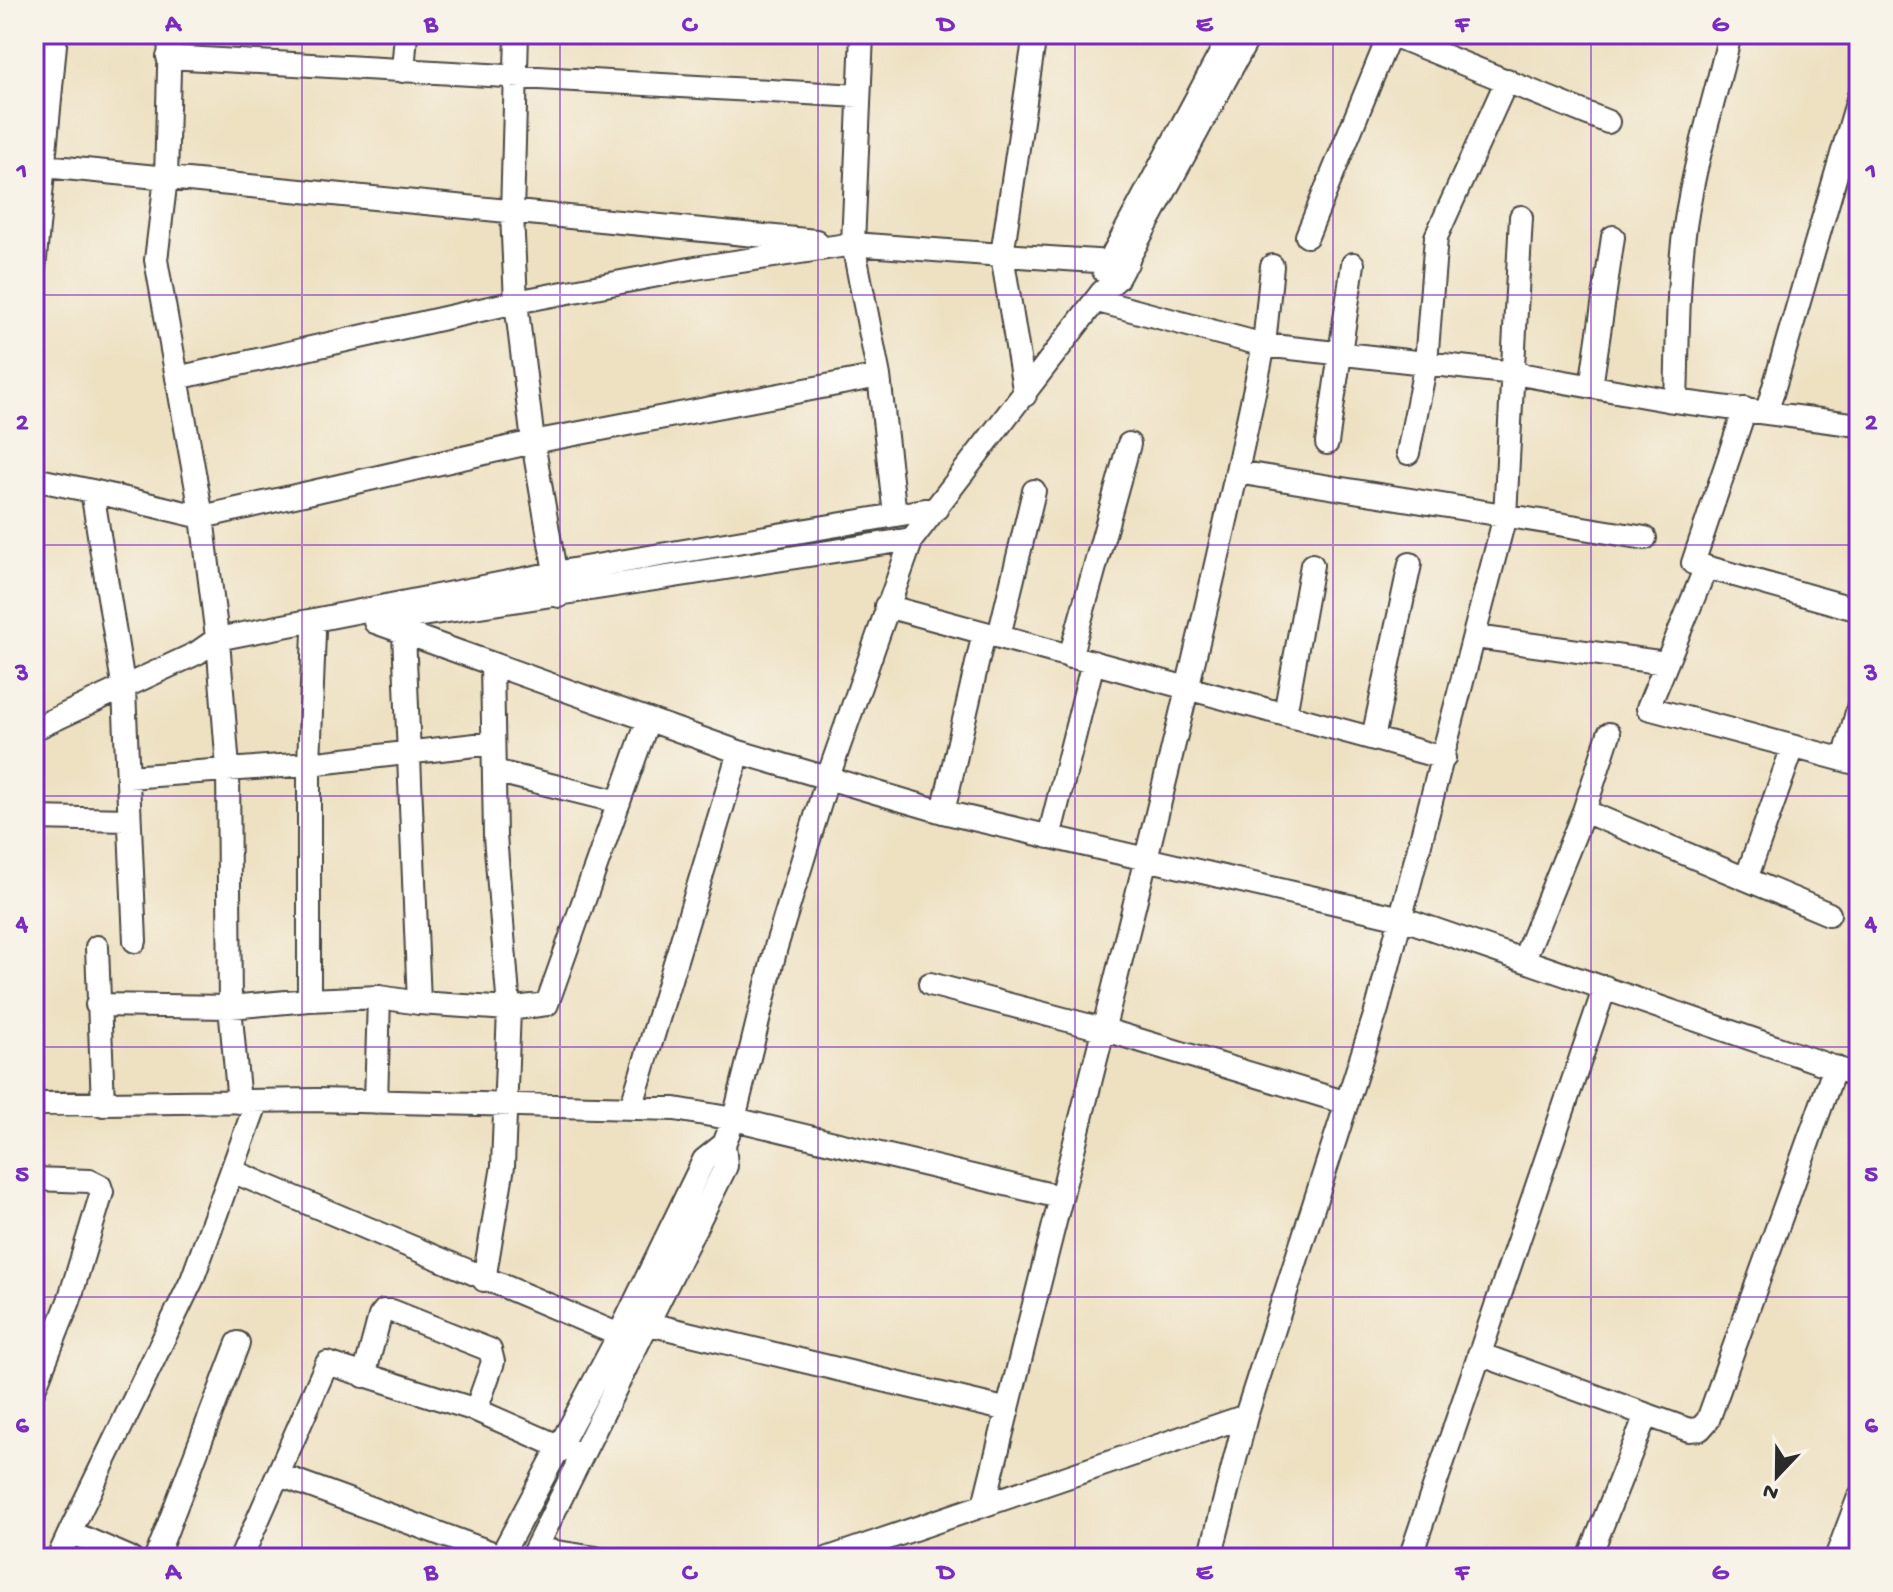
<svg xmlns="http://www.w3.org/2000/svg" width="1893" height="1592" font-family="'Gochi Hand',sans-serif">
  <rect width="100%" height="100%" fill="#f7f3e8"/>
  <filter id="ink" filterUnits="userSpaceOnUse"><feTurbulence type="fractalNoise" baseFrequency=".0125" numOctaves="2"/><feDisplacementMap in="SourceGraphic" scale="16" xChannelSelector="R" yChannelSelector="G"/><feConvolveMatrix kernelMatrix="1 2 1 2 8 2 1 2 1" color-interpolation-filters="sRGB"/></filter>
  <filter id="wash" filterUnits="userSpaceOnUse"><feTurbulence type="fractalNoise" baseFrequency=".006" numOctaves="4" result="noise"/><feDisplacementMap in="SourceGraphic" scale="32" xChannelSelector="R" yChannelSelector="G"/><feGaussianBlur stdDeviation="1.8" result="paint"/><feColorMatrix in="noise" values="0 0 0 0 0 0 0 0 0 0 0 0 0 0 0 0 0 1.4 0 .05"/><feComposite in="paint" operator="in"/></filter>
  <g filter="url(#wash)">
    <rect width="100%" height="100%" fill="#eee1c2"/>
  </g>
  <g filter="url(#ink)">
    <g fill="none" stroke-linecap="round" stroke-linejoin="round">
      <defs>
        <path id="minor" d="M170,34l-4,144 -10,82 46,257 17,136 9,115 2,239 9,95
          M1035,34l-33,221 125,8
          M1390,34l218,88
          M168,57l691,39
          M403,71l3,-37
          M34,165l782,76
          M1307,236l83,-202
          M1272,266l-8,79 250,28 153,27 192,25
          M34,269l22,-235
          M1104,271l127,-237
          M177,378l339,-76 -4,-88 5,-180
          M1591,387l22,-150
          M1676,401c2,-53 1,-106 7,-159 8,-71 31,-138 47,-208
          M1745,409l-52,154 13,4 -58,141 211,56
          M1767,411l92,-315
          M1327,443l26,-179
          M1408,453l18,-90 10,-126 71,-157
          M1237,472l408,66
          M34,479l58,12 32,199 11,251
          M92,491l110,26 331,-75 346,-66
          M895,515l-16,-139 -26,-132 149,11 23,140
          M1706,567l153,43
          M559,596l-26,-154 -17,-140 179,-34 158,-24 9,-210
          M886,606l558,152
          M383,621l529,-82
          M375,622l364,130 204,60 458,106 458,158
          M314,632l-5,132v236l70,-3 40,6
          M404,633l15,370 90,6 -6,157 -19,114
          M999,636l35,-145
          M1476,637l190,26
          M1070,657l59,-213
          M492,664l3,172 14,173 38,-5 101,-284
          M1285,714l27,-149
          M34,729l163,-76 20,-14 338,-66 382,-65
          M1373,738l37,-174
          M1844,760l15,-55
          M494,771l125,31
          M128,777l181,-13 184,-21
          M1584,811l25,-77
          M943,812l41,-179
          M34,818l95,2
          M1049,837l44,-175
          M1746,879l47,-132
          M97,947l6,158
          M1524,959l60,-148 245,103
          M930,984l172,45 245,74
          M97,1005l133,2 79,-7
          M376,1102l3,-105
          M34,1104l283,-4 358,9 59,10 326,78
          M631,1108l108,-356
          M232,1171l399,169
          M34,1179l56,2 10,5 2,6 -33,109 -35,88
          M645,1323l363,87
          M1479,1354l210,76 11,-1 8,-9 127,-353
          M364,1376l16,-60 4,-5h8l98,39 3,12 -17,48
          M280,1475l226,83
          M984,1505c95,-386 199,-771 280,-1160l-166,-44
          M70,1532l122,-252 65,-179
          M537,1549l59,9
          M58,1558l12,-26 60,26
          M156,1558l82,-215
          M241,1558l86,-195 149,47 105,46
          M500,1558l119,-223 85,-175 20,-16
          M531,1558l195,-392 -2,-22 10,-25 42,-172 52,-170 84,-238 190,-247 15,-13 133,-245
          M829,1558l417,-142 131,-407 128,-493 16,-299
          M1210,1558l36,-142
          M1410,1558l195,-571
          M1589,1558l57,-143
          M1836,1558l23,-61"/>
      </defs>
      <use href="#minor" stroke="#484642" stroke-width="26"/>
      <use href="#minor" stroke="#fff" stroke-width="22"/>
    </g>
  </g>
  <path fill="none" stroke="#7b2cbf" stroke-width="2" stroke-opacity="0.55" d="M302,34v1524M560,34v1524M818,34v1524M1075,34v1524M1333,34v1524M1591,34v1524M34,295h1825M34,545h1825M34,796h1825M34,1047h1825M34,1297h1825"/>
  <rect width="1893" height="1592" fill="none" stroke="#f7f3e8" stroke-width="88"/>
  <g transform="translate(1777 1476) rotate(202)" stroke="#f7f3e8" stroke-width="6" paint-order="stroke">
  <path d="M0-6L14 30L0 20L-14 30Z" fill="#2b2b2b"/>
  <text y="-12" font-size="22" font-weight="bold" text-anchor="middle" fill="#2b2b2b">N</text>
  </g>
  <rect x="44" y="44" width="1805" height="1504" fill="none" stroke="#7b2cbf" stroke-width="3"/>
  <g font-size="26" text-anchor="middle" font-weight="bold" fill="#7b2cbf">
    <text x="173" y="31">A</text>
    <text x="431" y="31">B</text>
    <text x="689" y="31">C</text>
    <text x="946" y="31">D</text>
    <text x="1204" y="31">E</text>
    <text x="1462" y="31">F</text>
    <text x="1720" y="31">G</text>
    <text x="22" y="178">1</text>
    <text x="1871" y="178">1</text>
    <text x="22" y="429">2</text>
    <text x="1871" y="429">2</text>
    <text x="22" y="680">3</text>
    <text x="1871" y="680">3</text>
    <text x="22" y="930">4</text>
    <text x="1871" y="930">4</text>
    <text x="22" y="1181">5</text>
    <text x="1871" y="1181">5</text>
    <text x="22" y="1432">6</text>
    <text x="1871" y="1432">6</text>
    <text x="173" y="1579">A</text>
    <text x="431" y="1579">B</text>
    <text x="689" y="1579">C</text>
    <text x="946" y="1579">D</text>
    <text x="1204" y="1579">E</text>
    <text x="1462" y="1579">F</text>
    <text x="1720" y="1579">G</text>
  </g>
</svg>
